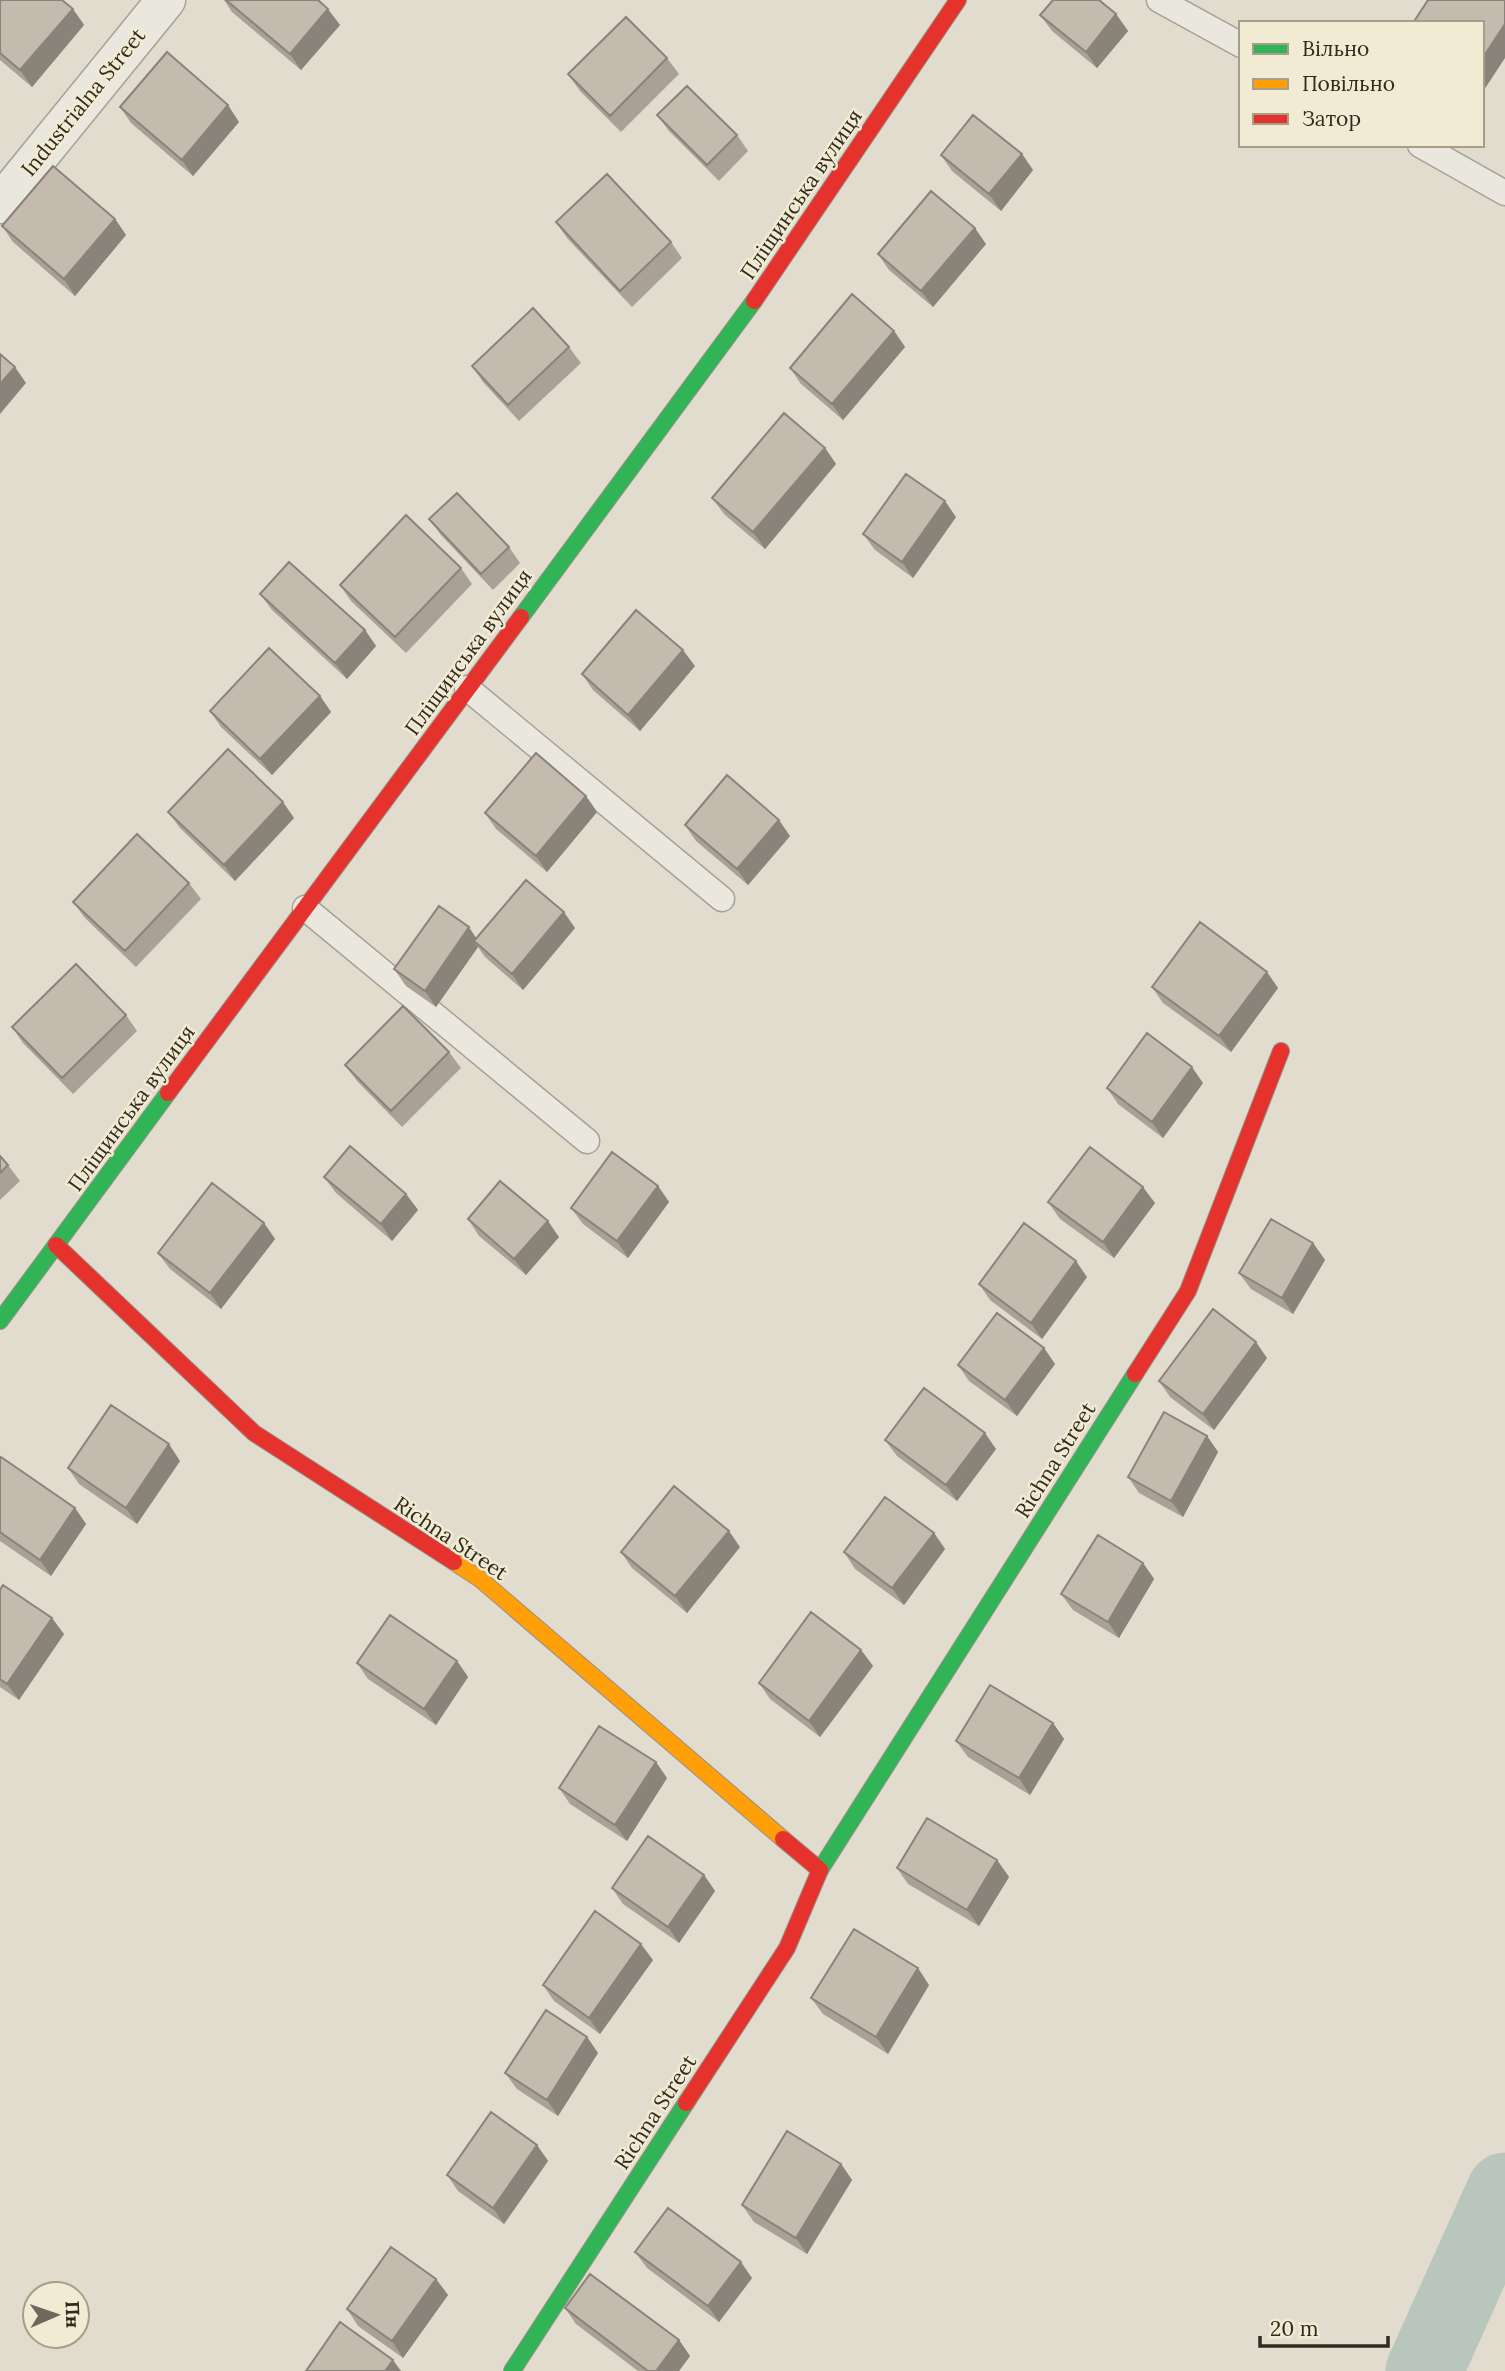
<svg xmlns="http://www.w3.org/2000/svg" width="1505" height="2371" font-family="Lora,serif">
  <rect width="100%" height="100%" fill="#e1dccd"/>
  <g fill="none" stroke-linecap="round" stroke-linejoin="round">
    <path stroke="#b8c6be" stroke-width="77" d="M1424,2371l81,-180"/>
    <defs>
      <path id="lane" d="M1159,0l82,45
        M1420,145l85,48
        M467,688l255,211
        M305,908l282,233"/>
      <path id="street" d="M0,204l166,-204"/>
      <path id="fast" d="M521,617l233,-316
        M0,1321l168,-228
        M820,1870l315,-496
        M512,2371l174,-268"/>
      <path id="slow" d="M454,1562l26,17 303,260"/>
      <path id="jam" d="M754,301l204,-301
        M168,1093l353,-476
        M56,1245l198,188 200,129
        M1135,1374l53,-83 93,-240
        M686,2103l101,-155 33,-78 -37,-31"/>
    </defs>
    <use href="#lane" stroke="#a6a196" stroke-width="27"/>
    <use href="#street" stroke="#a6a196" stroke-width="41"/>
    <use href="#fast" stroke="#969186" stroke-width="18"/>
    <use href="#slow" stroke="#969186" stroke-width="18"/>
    <use href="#jam" stroke="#969186" stroke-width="18"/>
    <use href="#lane" stroke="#eae7de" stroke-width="24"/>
    <use href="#street" stroke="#eae7de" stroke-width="38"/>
    <use href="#fast" stroke="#30b455" stroke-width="16"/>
    <use href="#slow" stroke="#ff9f0a" stroke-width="16"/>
    <use href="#jam" stroke="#e5322d" stroke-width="16"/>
  </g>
  <path fill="#a9a196" d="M0,0l73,9 11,16 -52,62 -32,-27z
    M224,0h94l22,25 -39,45 -69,-58z
    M1116,14l12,17 -31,37 -45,-37 -12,-16z
    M667,58l12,16 -58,58 -41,-41 -12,-17z
    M120,107l119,15 -46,54 -62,-53z
    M657,115l80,20 11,16 -29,30 -50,-50z
    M1022,154l11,16 -32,41 -49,-40 -11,-16z
    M115,219l11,16 -51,61 -62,-54 -11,-16z
    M556,222l115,20 11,16 -50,49 -65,-69z
    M986,244l-53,63 -44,-37 -11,-16z
    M894,331l11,16 -62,73 -42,-36 -11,-16z
    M569,347l12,16 -62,58 -36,-39 -11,-16z
    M825,448l11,16 -71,85 -41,-35 -12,-16z
    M956,517l-43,61 -38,-28 -12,-16z
    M429,519l80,28 11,16 -27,27 -52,-55z
    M461,568l11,16 -66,69 -55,-52 -11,-16z
    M260,594l105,36 11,16 -29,33 -75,-69z
    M695,666l-55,65 -47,-41 -11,-16z
    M320,696l11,16 -59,63 -51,-48 -11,-16z
    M586,796l11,16 -50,60 -51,-43 -11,-16z
    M168,812l126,6 -59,63 -55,-53z
    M685,825l105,11 -42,49 -52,-44z
    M189,883l12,16 -65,68 -51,-49 -12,-16z
    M575,928l-52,62 -38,-33 -7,-10 -42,60 -30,-21 -12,-17 82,-31z
    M1152,987l126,1 -47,64 -68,-49z
    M126,1015l11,16 -64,63 -50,-51 -11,-16z
    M449,1052l12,16 -59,59 -45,-46 -12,-16z
    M1203,1083l-40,55 -45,-34 -11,-16z
    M0,1156l8,9 12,16 -20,19z
    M324,1177l82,17 12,16 -26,31 -56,-48z
    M658,1186l11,16 -41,56 -45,-34 -12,-16z
    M1048,1202l107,1 -41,55 -54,-39z
    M468,1219l91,18 -33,38 -47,-39z
    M264,1223l11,16 -54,70 -51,-40 -12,-16z
    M1313,1243l12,17 -32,54 -42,-25 -12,-16z
    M1087,1277l-45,62 -52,-39 -11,-16z
    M1044,1348l11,16 -38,52 -48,-35 -11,-16z
    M1267,1358l-53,72 -44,-33 -11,-16z
    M1207,1436l11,16 -35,65 -44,-24 -11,-16z
    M885,1440l111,9 -39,52 -60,-45z
    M0,1459l75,49 11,16 -35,52 -51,-35z
    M180,1461l-43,63 -58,-40 -11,-16z
    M934,1533l11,16 -41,56 -49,-36 -11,-17z
    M740,1547l-53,66 -55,-45 -11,-16z
    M1143,1563l11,16 -35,59 -46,-28 -12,-16z
    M0,1590l64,44 -45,66 -19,-13z
    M861,1650l12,16 -53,71 -50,-38 -11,-16z
    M457,1661l11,16 -32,48 -68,-46 -11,-16z
    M1053,1723l11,16 -34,56 -62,-38 -12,-16z
    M667,1778l-40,63 -57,-37 -11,-16z
    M997,1860l12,17 -30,49 -71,-42 -11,-16z
    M704,1875l11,16 -36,52 -56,-39 -11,-16z
    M653,1960l-53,74 -46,-33 -11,-16z
    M929,1985l-41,69 -65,-40 -12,-16z
    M587,2037l11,16 -40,63 -41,-27 -12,-16z
    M537,2145l11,16 -44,63 -46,-33 -11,-16z
    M841,2164l11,16 -45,74 -53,-32 -12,-17z
    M635,2252l117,26 -33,44 -72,-54z
    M436,2279l12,16 -45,63 -45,-32 -11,-17z
    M565,2308l114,32 11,16 -11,15h-41l-62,-47z"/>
  <path fill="#89837a" d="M73,9l11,16 -52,62 -12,-17z
    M328,9l12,16 -39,45 -11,-16z
    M1116,14l12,17 -31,37 -11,-16z
    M1505,24v34l-23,35v-34z
    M228,105l11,17 -46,54 -11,-16z
    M1022,154l11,16 -32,41 -12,-17z
    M115,219l11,16 -51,61 -11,-17z
    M975,228l11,16 -53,63 -12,-16z
    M894,331l11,16 -62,73 -11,-16z
    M15,367l11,16 -26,31v-30z
    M825,448l11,16 -71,85 -12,-17z
    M945,501l11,16 -43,61 -11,-16z
    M365,630l11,16 -29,33 -12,-16z
    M683,650l12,16 -55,65 -12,-16z
    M320,696l11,16 -59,63 -12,-16z
    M586,796l11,16 -50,60 -11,-16z
    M283,802l11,16 -59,63 -11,-16z
    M779,820l11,16 -42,49 -11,-16z
    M564,912l11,16 -52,62 -11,-16z
    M469,927l11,17 -6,-3 4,6 -42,60 -11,-16z
    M1267,972l11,16 -47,64 -12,-16z
    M1192,1067l11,16 -40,55 -11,-16z
    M658,1186l11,16 -41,56 -11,-17z
    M1143,1187l12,16 -41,55 -11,-16z
    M406,1194l12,16 -26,31 -11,-17z
    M548,1221l11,16 -33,38 -12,-16z
    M264,1223l11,16 -54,70 -11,-16z
    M1313,1243l12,17 -32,54 -11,-16z
    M1076,1261l11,16 -45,62 -11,-16z
    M1256,1342l11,16 -53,72 -11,-16z
    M1044,1348l11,16 -38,52 -12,-16z
    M985,1433l11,16 -39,52 -11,-16z
    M1207,1436l11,16 -35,65 -12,-16z
    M169,1444l11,17 -43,63 -11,-16z
    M75,1508l11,16 -35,52 -11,-16z
    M729,1531l11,16 -53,66 -12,-17z
    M934,1533l11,16 -41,56 -12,-17z
    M1143,1563l11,16 -35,59 -11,-16z
    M52,1618l12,16 -45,66 -12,-16z
    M861,1650l12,16 -53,71 -11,-16z
    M457,1661l11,16 -32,48 -12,-16z
    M1053,1723l11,16 -34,56 -11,-17z
    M656,1762l11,16 -40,63 -12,-16z
    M997,1860l12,17 -30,49 -12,-16z
    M704,1875l11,16 -36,52 -11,-16z
    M641,1944l12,16 -53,74 -11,-16z
    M918,1968l11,17 -41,69 -12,-17z
    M587,2037l11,16 -40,63 -11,-16z
    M537,2145l11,16 -44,63 -11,-16z
    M841,2164l11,16 -45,74 -11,-16z
    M741,2262l11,16 -33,44 -11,-16z
    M436,2279l12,16 -45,63 -11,-17z
    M679,2340l11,16 -11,15h-23z
    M393,2360l8,11h-16z"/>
  <path fill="#c4bbae" stroke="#89837a" stroke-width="2" d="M0,0h62l11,9 -53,61 -20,-17z
    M226,0h92l10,9 -38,45z
    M1053,0h46l17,14 -30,38 -46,-37z
    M1428,0h77v24l-23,35v-36h-69z
    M626,17l41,41 -57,58 -42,-42z
    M167,52l61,53 -46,55 -62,-53z
    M687,86l50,49 -30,30 -50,-50z
    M973,115l49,39 -33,40 -48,-39z
    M53,166l62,53 -51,60 -62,-53z
    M607,174l64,68 -51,49 -64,-69z
    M931,191l44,37 -54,63 -43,-37z
    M852,294l42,37 -62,73 -42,-36z
    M533,308l36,39 -61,58 -36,-39z
    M0,354l15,13 -15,17z
    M784,413l41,35 -72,84 -41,-34z
    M906,474l39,27 -43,61 -39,-28z
    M457,493l52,54 -28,27 -52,-55z
    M406,515l55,53 -66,69 -55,-52z
    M289,562l76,68 -30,33 -75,-69z
    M636,610l47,40 -55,65 -46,-41z
    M269,648l51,48 -60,63 -50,-48z
    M228,749l55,53 -59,63 -56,-53z
    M536,753l50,43 -50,60 -51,-43z
    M727,775l52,45 -42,49 -52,-44z
    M137,834l52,49 -64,68 -52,-49z
    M526,880l38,32 -52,62 -38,-33z
    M439,906l30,21 -44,64 -31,-22z
    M1200,922l67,50 -48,64 -67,-49z
    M76,964l50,51 -64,63 -50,-51z
    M403,1006l46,46 -58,59 -46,-46z
    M1147,1033l45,34 -40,55 -45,-34z
    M350,1146l56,48 -25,30 -57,-47z
    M1090,1147l53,40 -40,55 -55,-40z
    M612,1152l46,34 -41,55 -46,-33z
    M0,1156l8,9 -8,8z
    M500,1181l48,40 -34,38 -46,-40z
    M212,1183l52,40 -54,70 -52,-40z
    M1271,1219l42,24 -31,55 -43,-25z
    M1024,1223l52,38 -45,62 -52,-39z
    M1213,1309l43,33 -53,72 -44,-33z
    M997,1313l47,35 -39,52 -47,-35z
    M924,1388l61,45 -39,52 -61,-45z
    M111,1405l58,39 -43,64 -58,-40z
    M1164,1412l43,24 -36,65 -43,-24z
    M1,1457l74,51 -35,52 -40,-28v-73z
    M674,1486l55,45 -54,65 -54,-44z
    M885,1497l49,36 -42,55 -48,-36z
    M1098,1535l45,28 -35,59 -47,-28z
    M3,1585l49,33 -45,66 -7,-5v-89z
    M811,1612l50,38 -52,71 -50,-38z
    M390,1615l67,46 -33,48 -67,-46z
    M990,1685l63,38 -34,55 -63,-37z
    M599,1726l57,36 -41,63 -56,-37z
    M927,1818l70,42 -30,50 -70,-42z
    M648,1836l56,39 -36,52 -56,-39z
    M595,1911l46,33 -52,74 -46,-33z
    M854,1929l64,39 -42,69 -65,-39z
    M546,2010l41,27 -40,63 -42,-27z
    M491,2112l46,33 -44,63 -46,-33z
    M787,2131l54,33 -45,74 -54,-33z
    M668,2208l73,54 -33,44 -73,-54z
    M391,2247l45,32 -44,62 -45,-32z
    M590,2274l89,66 -23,31h-8l-83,-63z
    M340,2322l53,38 -8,11h-79z"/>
  <g text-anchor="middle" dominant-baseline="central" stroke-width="5" stroke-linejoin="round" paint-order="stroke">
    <g font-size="21" fill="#332a1f" stroke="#f1ebd3">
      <text transform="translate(83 102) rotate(-51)">Industrialna Street</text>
      <text transform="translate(801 194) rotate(-56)">Пліщинська вулиця</text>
      <text transform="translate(468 652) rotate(-54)">Пліщинська вулиця</text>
      <text transform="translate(131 1108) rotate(-54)">Пліщинська вулиця</text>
      <text transform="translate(1055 1460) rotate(-58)">Richna Street</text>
      <text transform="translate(451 1538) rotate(34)">Richna Street</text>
      <text transform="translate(655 2112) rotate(-57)">Richna Street</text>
    </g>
  </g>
  <rect x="1239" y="21" width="245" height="126" fill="#f1ebd3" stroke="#a59e8b" stroke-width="2"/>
  <rect x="1253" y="44" width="35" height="10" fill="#30b455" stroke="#a59e8b" stroke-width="2"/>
  <text x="1302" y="56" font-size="21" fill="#332a1f">Вільно</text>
  <rect x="1253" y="79" width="35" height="10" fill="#ff9f0a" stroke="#a59e8b" stroke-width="2"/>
  <text x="1302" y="91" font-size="21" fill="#332a1f">Повільно</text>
  <rect x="1253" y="114" width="35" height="10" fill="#e5322d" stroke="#a59e8b" stroke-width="2"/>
  <text x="1302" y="126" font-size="21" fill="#332a1f">Затор</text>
  <g transform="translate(56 2315) rotate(88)"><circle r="33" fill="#f1ebd3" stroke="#a59e8b" stroke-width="2"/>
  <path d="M0-5L12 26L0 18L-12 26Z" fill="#70685c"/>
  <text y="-10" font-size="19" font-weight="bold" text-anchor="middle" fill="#332a1f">Пн</text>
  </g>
  <path d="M1260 2336v10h128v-10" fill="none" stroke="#332a1f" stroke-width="3.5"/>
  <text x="1270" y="2336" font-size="21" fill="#332a1f" stroke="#f1ebd3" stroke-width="5" paint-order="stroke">20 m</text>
</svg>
